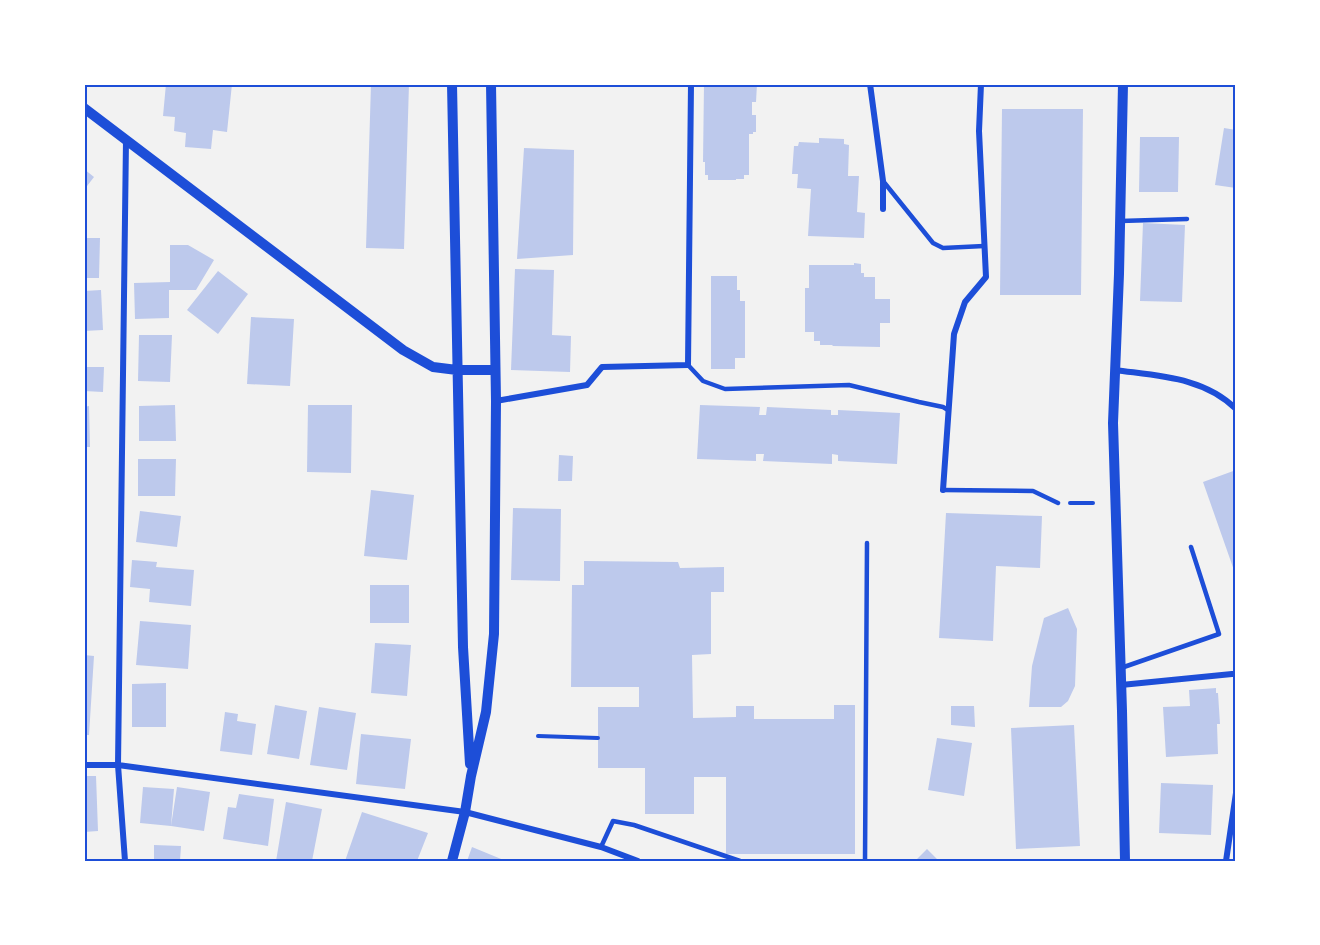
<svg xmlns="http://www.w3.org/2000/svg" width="1320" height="945" font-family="Montserrat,sans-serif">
  <rect width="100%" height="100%" fill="#f2f2f2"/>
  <path fill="#bdc9ec" d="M166,84h66l-5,48 -14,-2 -2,19 -26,-2 1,-14 -12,-2 1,-14 -12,-1z
    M371,84h38l-5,165 -38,-1z
    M704,84h53l-1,18h-4v13h4v17h-3v2h-4v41h-5v4h-8v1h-28v-5h-3v-13h-2z
    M1002,109h81l-2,186h-81z
    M1224,128l12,2v58l-21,-3z
    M1140,137h39l-1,55h-39z
    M819,138l25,1v5l5,1 -1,31h11l-2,36 8,1 -1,25 -56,-2 3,-47 -14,-1 1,-14h-6l2,-28h4l1,-4 20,1z
    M524,148l50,2 -1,105 -56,4z
    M84,169l10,8 -10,13z
    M1143,223l42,2 -3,77 -42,-1z
    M84,238h16l-1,40h-15z
    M170,245h18l26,15 -18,30h-27v28l-34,1 -1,-36 36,-1z
    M854,263l7,1v9h3v4h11v22h15v24h-10v24l-47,-1 -1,-1h-12v-4h-6v-9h-9v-44h4v-23h45z
    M515,269l39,1 -2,65 19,1 -1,36 -59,-2z
    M218,271l30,23 -30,40 -31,-24z
    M711,276h26v14h3v11h5v57h-10v11h-24z
    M101,290l2,40 -19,1v-40z
    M251,317l43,2 -4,67 -43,-2z
    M139,335h33l-2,47 -32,-1z
    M84,367h20l-1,25 -19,-1z
    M175,405l1,36h-37v-35z
    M308,405h44l-1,68 -44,-1z
    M700,405l60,2 -1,8h7l1,-8 64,3v5h7v-5l62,3 -3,51 -59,-3v-6l-6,-1v10l-69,-3 1,-7h-8v7l-59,-2z
    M89,406l1,41h-6v-40z
    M559,455l14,1 -1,25h-14z
    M138,459h38l-1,37h-37z
    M1236,470v106l-33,-94z
    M371,490l43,5 -7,65 -43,-4z
    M513,508l48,1 -1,72 -49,-1z
    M140,511l41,5 -4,31 -41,-5z
    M946,513l96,3 -2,52 -44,-2 -3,75 -54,-3z
    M132,560l25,2 -1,5 38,3 -3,36 -42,-4 1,-13 -20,-2z
    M584,561l94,1 2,6 44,-1v25h-13v62l-19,1 1,63 43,-1v-11h18v13h80v-14h21v149h-129v-77h-32v37h-49v-46h-47v-61h41v-20h-68l1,-102h12z
    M370,585h39v38h-39z
    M1068,608l9,21 -2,57 -7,15 -7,6h-32l3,-41 12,-48z
    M140,621l51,4 -3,44 -52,-4z
    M375,643l36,2 -4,51 -36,-3z
    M84,655l10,1 -5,79h-5z
    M166,683v44h-34v-43z
    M1216,688v5h2l2,31h-3l1,30 -52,3 -3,-50 27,-1 -1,-16z
    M275,705l32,6 -8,48 -32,-5z
    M951,706h23l1,21 -24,-2z
    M319,707l37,6 -9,57 -37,-5z
    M225,712l13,2 -1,7 19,3 -4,31 -32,-4z
    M1074,725l6,121 -64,3 -5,-121z
    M361,734l50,5 -6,50 -49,-5z
    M937,738l35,5 -8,53 -36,-6z
    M84,776h12l2,55 -14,1z
    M1161,783l52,2 -2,50 -52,-2z
    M143,787l31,2 -3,37 -31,-3z
    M177,787l33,5 -6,39 -33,-5z
    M239,794l35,5 -6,47 -45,-7 5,-32 8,1z
    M286,802l36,7 -10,52h-36z
    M362,812l66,21 -11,28h-72z
    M154,845l27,1 -1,15h-26z
    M472,847l34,14h-39z
    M927,849l12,12h-24z"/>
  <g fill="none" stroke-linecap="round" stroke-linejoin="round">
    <path stroke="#1d4ed8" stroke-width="4" d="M1070,503h23
      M538,736l60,2"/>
    <path stroke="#1d4ed8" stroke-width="4.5" d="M883,181l50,62 10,5 41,-2
      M1120,221l67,-2
      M688,365l15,16 22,8 124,-4 70,17 24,5 5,3
      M943,490l90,1 25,12
      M1121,668l98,-34 -28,-87
      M601,847l12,-26 21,4 106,36
      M865,861l2,-318"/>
    <path stroke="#1d4ed8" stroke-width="6" d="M870,84l13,97v28
      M1115,370c43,6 89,7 121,39
      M496,401l91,-16 15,-18 86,-2 3,-281
      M943,490l11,-156 11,-32 21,-25 -7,-146 2,-47
      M1121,685l111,-11h4
      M84,765h34l347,47 136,35 37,14
      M125,861l-7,-96 8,-625
      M1226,861l10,-68"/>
    <path stroke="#1d4ed8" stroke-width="10" d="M452,84l11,563 7,117
      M1123,84l-4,190 -6,149 9,288 3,150
      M84,108l319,242 30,17 24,3h38
      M452,861l13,-49 6,-36 15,-64 8,-78 2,-233 -5,-317"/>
  </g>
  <rect width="1320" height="945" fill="none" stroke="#ffffff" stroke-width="171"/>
  <rect x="86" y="86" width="1148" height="774" fill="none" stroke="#1d4ed8" stroke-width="2"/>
</svg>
